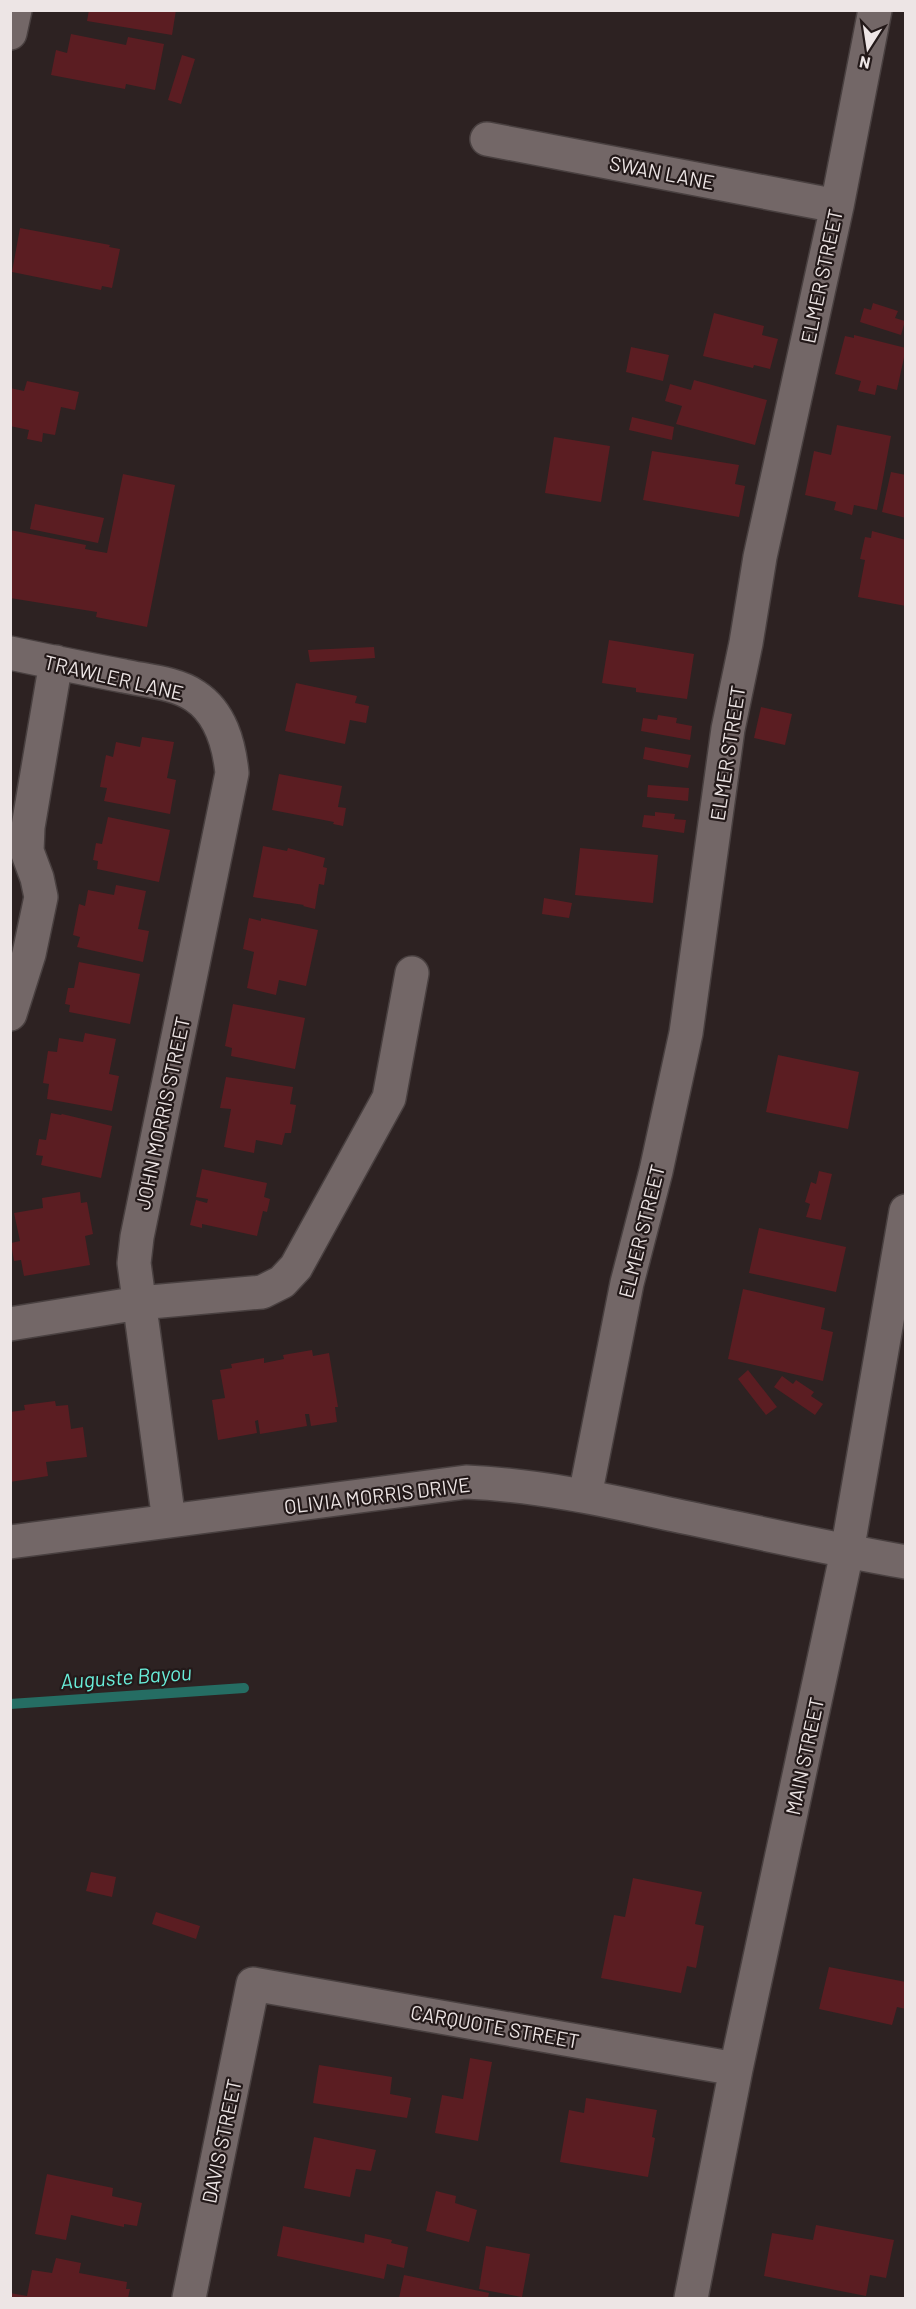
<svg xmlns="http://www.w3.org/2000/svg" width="916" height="2309" font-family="Barlow,sans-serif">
  <rect width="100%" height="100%" fill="#2d2222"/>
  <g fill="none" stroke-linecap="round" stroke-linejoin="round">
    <path stroke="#256d63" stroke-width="10" d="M10,1704l234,-16"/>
  </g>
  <path fill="#5b1d22" d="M89,10h87l-4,25 -85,-14z
    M71,34l55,11 2,-8 36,7 -9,46 -29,-6 -1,5 -74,-14 5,-25 11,3z
    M182,55l13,4 -14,45 -13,-4z
    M20,228l90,17 -1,2 11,2 -8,39 -10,-2 -1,4 -89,-18z
    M873,303l25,8 -3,7 10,3 -4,14 -41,-13 4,-14 7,2z
    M714,313l50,13 -2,9 16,4 -8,30 -16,-4 -1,3 -50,-12z
    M854,335l52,13 -9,42 -20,-5 -2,10 -17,-4 3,-10 -26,-7 10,-38 9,2z
    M631,347l38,8 -6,26 -37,-9z
    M694,380l73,20 -12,45 -79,-21 6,-18 -17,-5 5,-17 21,6z
    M27,381l52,11 -4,18 -14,-3 -6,28 -12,-2 -1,9 -15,-3 2,-9 -19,-4v-38l14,3z
    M632,417l42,10 -2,13 -43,-10z
    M837,425l54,11 -14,74 -23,-5 -2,10 -18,-5 2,-8 -31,-7 9,-44 17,4z
    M554,437l56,9 -9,56 -56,-9z
    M652,451l87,14 -4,19 10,2 -6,31 -96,-17z
    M891,472l15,3v43l-24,-6z
    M123,474l52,11 -28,142 -51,-10 1,-5 -87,-14v-68l76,15 -1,4 22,4z
    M35,504l69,14 -6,25 -68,-14z
    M872,531l34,9v66l-48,-9 7,-37 -5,-1 5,-22 6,1z
    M609,640l85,14 -7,45 -51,-7v-4l-34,-5z
    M374,647l1,11 -65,4 -2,-12z
    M296,683l61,13 -2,7 14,3 -3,17 -16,-3 -5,24 -60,-13z
    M761,707l31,7 -7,31 -31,-7z
    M658,715l19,3 -1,5 16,3 -2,14 -49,-9 2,-13 14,2z
    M142,737l32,5 -7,36 9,2 -6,34 -66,-13 3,-13 -7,-1 6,-32 7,2 3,-15 24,5z
    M645,747l46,8 -3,13 -45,-9z
    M279,774l63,12 -4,21 8,1 -3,18 -10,-2 1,-2 -62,-12z
    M648,785l41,3 -1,13 -41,-4z
    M655,812l20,2 -1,5 12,1 -2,13 -42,-6 2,-12 11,1z
    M108,817l62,13 -11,52 -62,-13 1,-8 -5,-1 3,-17 6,1z
    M263,846l24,5 1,-3 37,10 -2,9 4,1 -3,17 -5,-1 -4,25 -12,-3 1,-1 -51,-8z
    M580,848l78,7 -5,48 -78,-8z
    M116,885l30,6 -8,38 11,2 -6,31 -66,-15 3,-10 -7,-2 6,-31 6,2 3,-16 26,5z
    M544,898l28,5 -3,15 -27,-4z
    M249,918l12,3v-3l57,12 -12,56 -27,-6 -3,15 -29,-7 7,-36 -11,-3z
    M79,962l61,12 -10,50 -61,-12 1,-7 -5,-1 3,-16h6z
    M233,1004l72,14 -10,51 -64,-13 1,-8 -7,-2z
    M85,1033l31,6 -7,35 10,2 -7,35 -65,-12 2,-15 -6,-1 5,-32 9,1 2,-14 24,4z
    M778,1055l81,17 -11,57 -82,-17z
    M226,1077l67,10 -3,17 6,1 -5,28h-6l-3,12 -26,-5 -2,13 -30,-6 7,-38 -11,-1z
    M51,1113l10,2 1,-1 50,12 -11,52 -60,-13 2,-9 -7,-1 3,-16 7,1z
    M202,1169l65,14 -3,14 6,2 -3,13 -4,-1 -6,25 -55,-12v4l-12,-3 6,-25 11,3 1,-4 -12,-2z
    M819,1171l13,3 -11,46 -15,-3 4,-13 -5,-2 6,-20 5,2z
    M80,1192l1,11 6,-1 6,32 -8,2 5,29 -66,11 -3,-16 -7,1 -3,-18 9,-2 -6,-28 29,-5 -1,-10z
    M759,1228l87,19 -10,45 -87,-19z
    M743,1289l82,19 -4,21 12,3 -10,49 -95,-22z
    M312,1350l1,6 16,-3 9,54h-3l2,15 -26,4 -2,-12h-4l2,12 -47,8 -2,-14 -3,1 2,12 -39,7 -6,-40 13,-2 -5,-28 12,-2 -1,-4 33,-6v5l20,-4 -1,-4z
    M748,1370l29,37 -11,8 -28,-36z
    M782,1376l11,8 3,-4 18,12 -3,4 12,8 -8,11 -41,-28z
    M55,1401l1,5 12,-1 3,24 12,-2 4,30 -41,5 2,14 -38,6v-70l15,-2 -1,-5z
    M91,1872l25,5 -4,20 -26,-6z
    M633,1878l69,14 -7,32 9,2 -8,42 -9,-2 -6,27 -80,-15 13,-63 11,2z
    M156,1912l44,14 -4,13 -44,-15z
    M829,1967l77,15v27l-9,-2 -5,18 -73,-16z
    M470,2058l22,4 -14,79 -43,-8 7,-38 21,4z
    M319,2065l73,12 -2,17 21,4 -4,20 -94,-15z
    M586,2098l71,12 -5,27 3,1 -7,39 -88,-15 9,-52 15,3z
    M314,2137l62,13 -5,21 -15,-2 -6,28 -46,-9z
    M47,2174l66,14 -1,8 30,7 -5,23 -13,-2v3l-53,-12 -5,25 -31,-6z
    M436,2191l20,5 -1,7 22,7 -8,32 -43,-11z
    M816,2225l78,15 -8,38 -16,-3 -4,21 -102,-20 8,-43 41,7z
    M283,2226l81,17 1,-9 27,6 -1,3 17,4 -4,21 -17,-4 -3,15 -107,-23z
    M486,2246l44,8 -8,43 -43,-8z
    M56,2258l25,5 -2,10 48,9 -1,7h4l-2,9h-118v-5l17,3 5,-26 20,3z
    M404,2275l85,18 -1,5h-89z"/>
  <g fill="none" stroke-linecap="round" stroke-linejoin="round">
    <defs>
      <path id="minor" d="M10,33l5,-23
        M487,139l350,67
        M10,653c38,8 76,16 114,23 23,5 52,7 71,20 26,17 34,48 37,77l-95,464 -3,26 35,258
        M10,1014l19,-60 12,-57 -4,-19 -10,-27 1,-24 28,-165
        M10,1324l129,-21 123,-11 20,-10 14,-15 93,-169 23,-125
        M585,1496l42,-213 29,-112 30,-138 42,-304 18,-86 14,-86 77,-351 38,-196
        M10,1542l456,-60c69,3 136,17 203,32 78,16 157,34 237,48
        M189,2298l64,-314 483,85
        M691,2298l45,-229 111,-517 59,-341"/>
    </defs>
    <use href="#minor" stroke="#494040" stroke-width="36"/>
    <use href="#minor" stroke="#736767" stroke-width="33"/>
  </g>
  <g text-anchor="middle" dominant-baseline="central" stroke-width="4.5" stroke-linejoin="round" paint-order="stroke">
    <g font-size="20" fill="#ede5e5" stroke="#231919">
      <text transform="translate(662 172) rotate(11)">SWAN LANE</text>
      <text transform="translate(821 276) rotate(-78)">ELMER STREET</text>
      <text transform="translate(114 677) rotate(13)">TRAWLER LANE</text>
      <text transform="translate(727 753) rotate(-81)">ELMER STREET</text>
      <text transform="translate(162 1113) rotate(-78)">JOHN MORRIS STREET</text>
      <text transform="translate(641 1231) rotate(-76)">ELMER STREET</text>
      <text transform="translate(377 1495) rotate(-7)">OLIVIA MORRIS DRIVE</text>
      <text transform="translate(804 1756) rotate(-78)">MAIN STREET</text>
      <text transform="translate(495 2026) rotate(10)">CARQUOTE STREET</text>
      <text transform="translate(221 2141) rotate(-78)">DAVIS STREET</text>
    </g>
    <g font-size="21" font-style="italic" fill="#69eeda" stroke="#231919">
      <text transform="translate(126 1676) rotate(-4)">Auguste Bayou</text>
    </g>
  </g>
  <rect width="916" height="2309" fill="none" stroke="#ede5e5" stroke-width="24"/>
  <g transform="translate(868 48) rotate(192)" stroke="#231919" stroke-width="4.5" paint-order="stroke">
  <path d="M0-4.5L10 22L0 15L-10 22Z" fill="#ede5e5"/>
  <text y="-9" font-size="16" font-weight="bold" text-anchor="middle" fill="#ede5e5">N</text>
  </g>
</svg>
